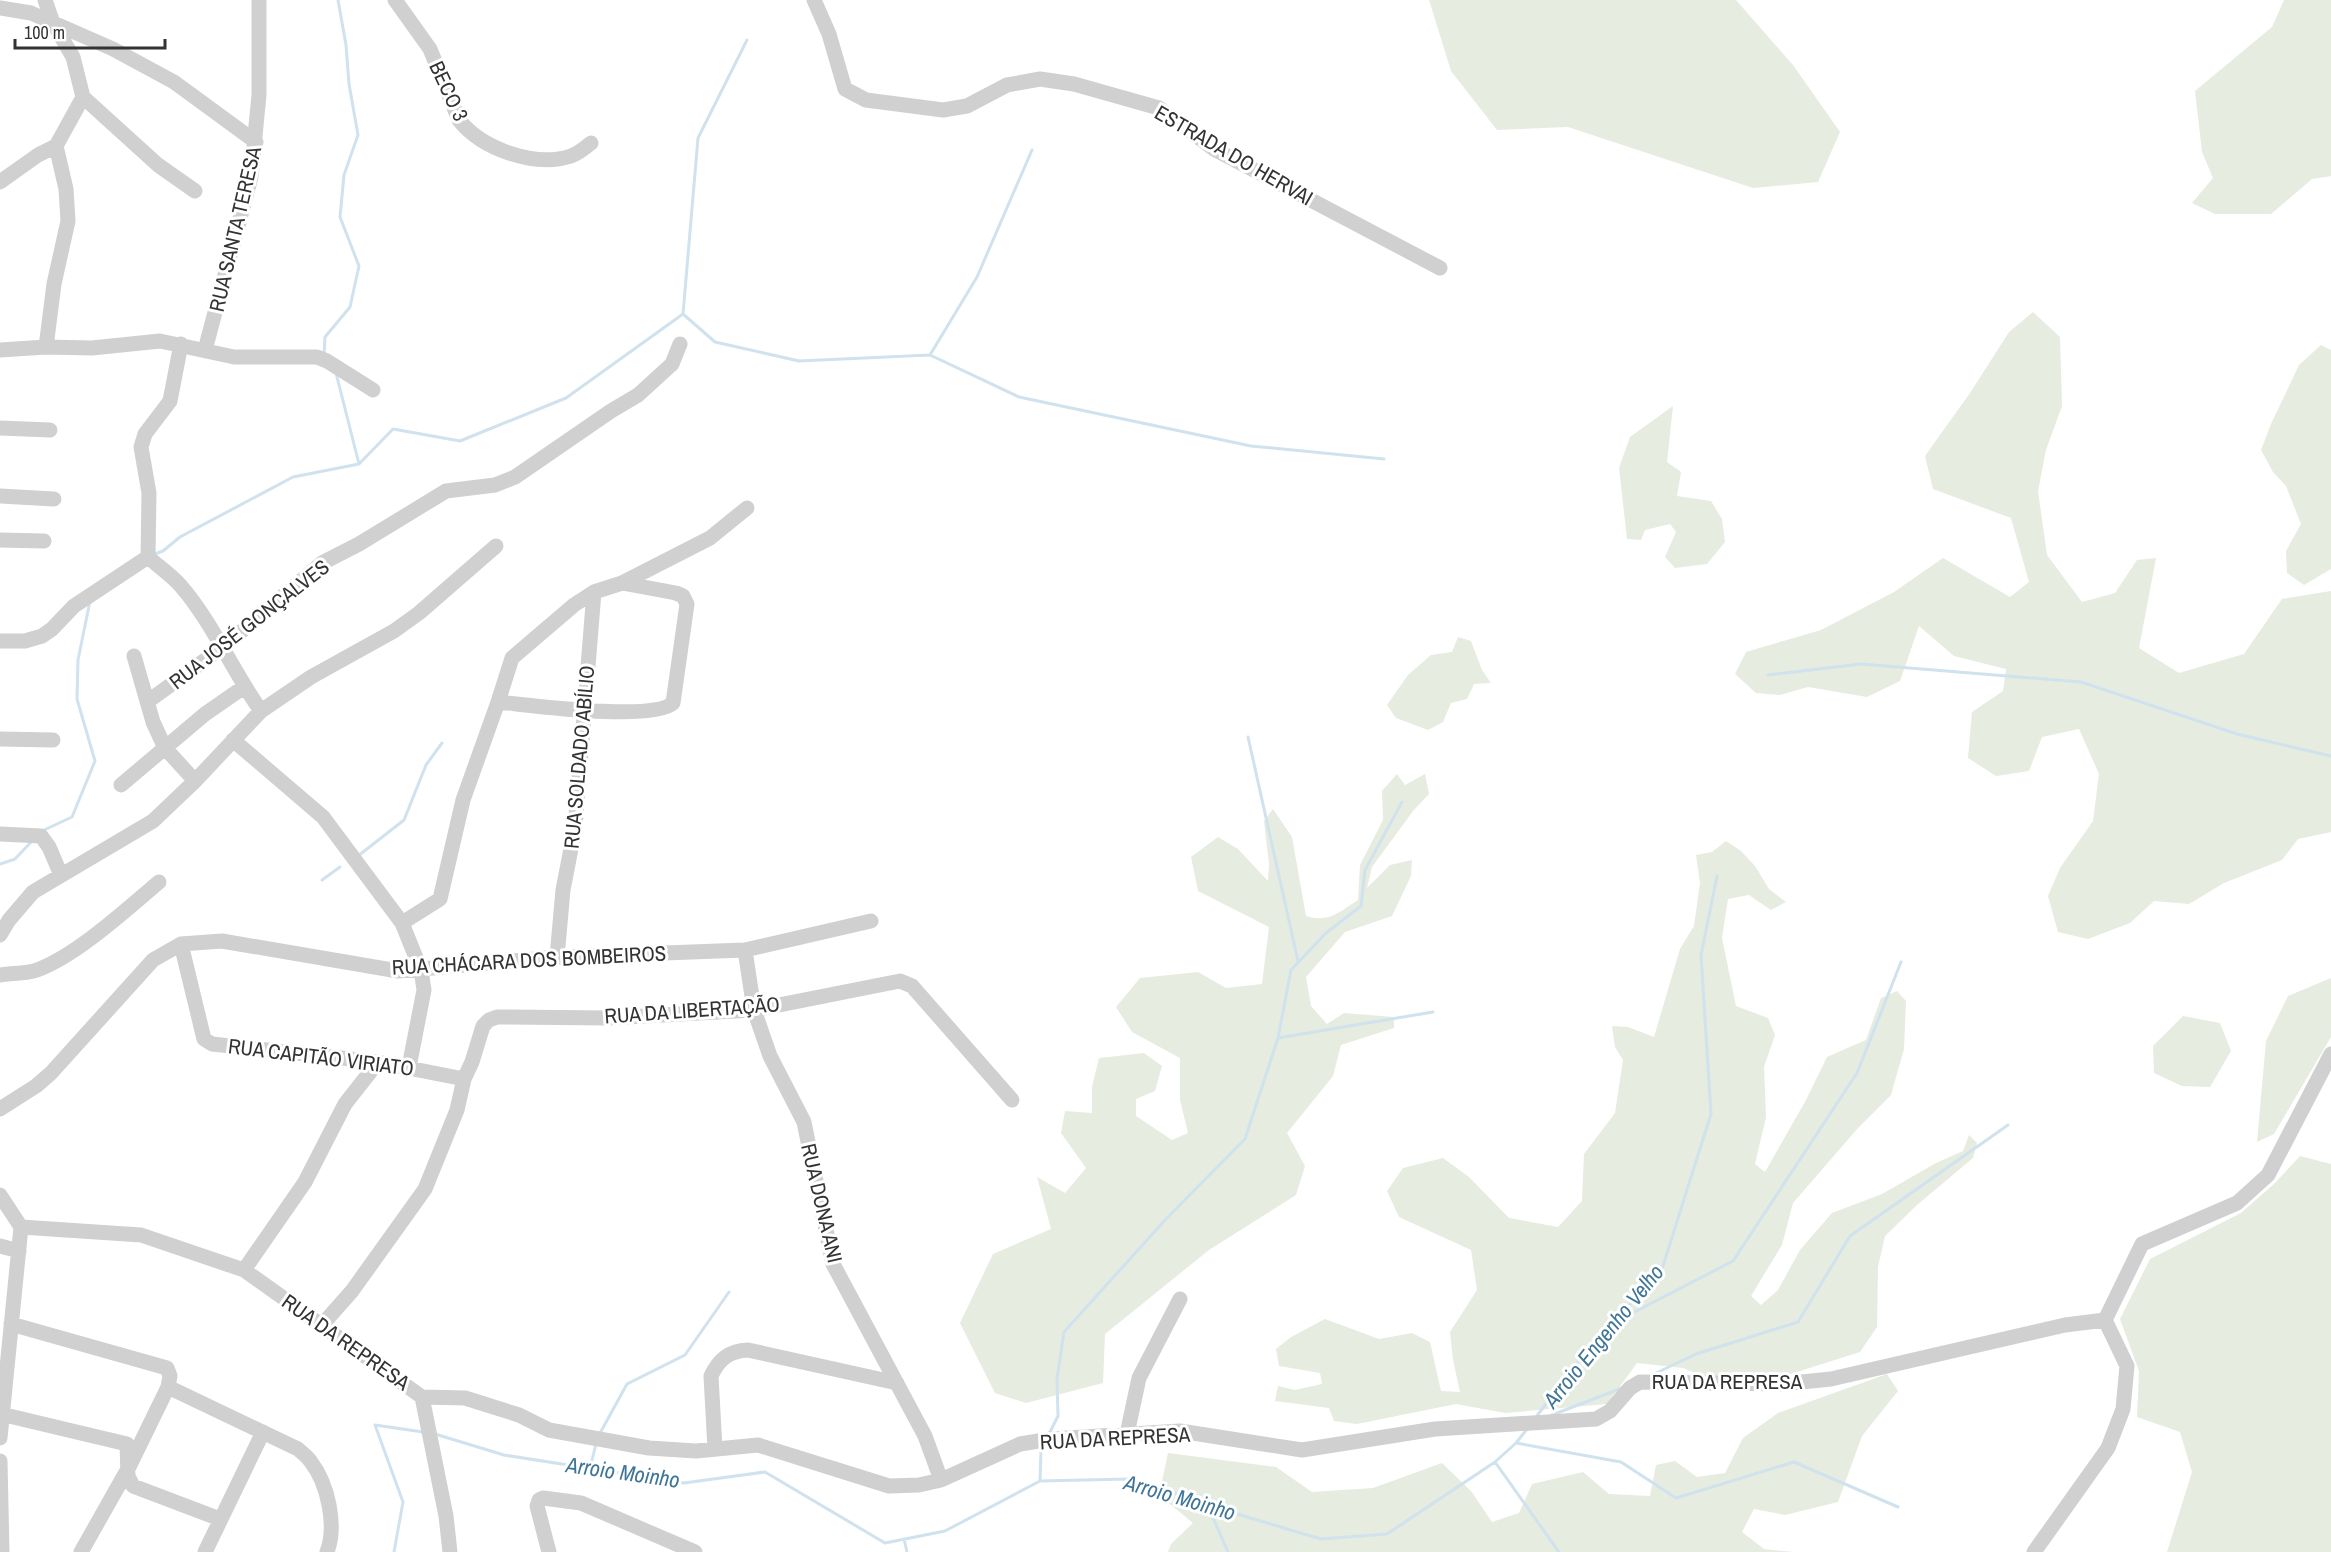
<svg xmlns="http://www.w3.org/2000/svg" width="2331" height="1552" font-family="'Archivo Narrow',sans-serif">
  <rect width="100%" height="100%" fill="#fff"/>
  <path fill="#e6ecdf" d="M1429,0h307l57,65 47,67 -22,50 -65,6 -185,-61 -71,3 -46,-59z
    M2284,0h47v176l-19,3 -41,35h-56l-23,-11 21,-25 -11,-26 -7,-61 77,-64z
    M2033,312l27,25 2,69 -16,44 -8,41 9,64 35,47 33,-9 22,-33 19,-2 -17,90 40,25 65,-19 38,-55 49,-8v241l-33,7 -16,21 -58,23 -35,21 -35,-3 -24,22 -42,16 -30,-7 -10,-36 12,-28 33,-47 6,-47 -20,-45 -37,8 -13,34 -33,5 -28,-18 4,-46 31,-21 3,-22 -52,-13 -35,-30 -19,55 -33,16 -59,-10 -28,8 -24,-2 -21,-19 11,-22 75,-22 73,-38 49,-34 67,39 19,-15 -18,-64 -78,-29 -8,-33 45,-63 39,-61z
    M2321,345l10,5v219l-27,16 -17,-12 -1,-22 15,-27 -15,-38 -13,-14 -12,-22 10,-26 28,-59z
    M1673,406l-6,56 14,10 -4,24 34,5 11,18 3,23 -18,22 -32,4 -10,-11 11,-25 -6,-8 -25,6 -4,10 -14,-1 -8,-71 11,-31z
    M1458,637l13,4 11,29 9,13 -17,1 -7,15 -16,4 -8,19 -15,8 -32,-12 -9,-13 21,-30 23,-20 21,-3z
    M1397,774l8,11 20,-11 4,20 -16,17 -41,56 -5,21 23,-23 22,-5 -1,16 -19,40 -47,16 -39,45 5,29 16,18 17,-11 50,4v11l-53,17 -8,31 -46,57 18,33 -9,29 -87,55 -104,84 -2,49 -77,20 -31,-10 -35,-70 33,-69 58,-25 -14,-52 28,16 21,-25 -25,-35 4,-22 27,2v-26l7,-29 45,-5 18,13 -7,25 -19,8v17l36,24 16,-7 -8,-33v-42l-48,-26 -16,-25 24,-29 58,-6 28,16 36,-4 7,-57 -71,-36 -7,-34 27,-20 20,12 30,32 1,-17 -5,-43 9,-12 19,28 14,79c23,7 33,-4 52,-16l2,-35 23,-45 -1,-29z
    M1726,841l15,10 14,15 14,23 17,13 -15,8 -22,-15 -21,4 -6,39 14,68 32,12 7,17 -11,32 2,50 -11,47 10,8 41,-72 21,-43 39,-17 15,-42 16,-7 9,10 -2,48 -13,46 -33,33 -65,75 -11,42 -31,51 10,9 17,-15 22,-40 32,-37 50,-19 54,-31 27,-12 6,-16 8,8 -4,15 -56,47 -32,31 -7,31 -1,60 -17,25 -88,28 -52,3 -37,-15 -46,-5 -30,41 -102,9 -49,-9 -99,20 -23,-3 -5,-13 -54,-7 3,-15 17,4 27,-6 -2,-11 -41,-7 -3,-17 15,-12 34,-18 54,20 33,-6 18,9 11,49 19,1 -7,-32 -3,-28 27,-42 -6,-40 -72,-33 -12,-26 16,-23 40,-10 26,19 40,41 49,9 24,-26 2,-47 31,-41 8,-53 -8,-13 -3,-21 16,1 26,10 26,-88 14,-23 6,-43 -4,-28 16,-3z
    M2331,978v59l-57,97 -17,8 9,-101 22,-45z
    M2183,1016l37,7 11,28 -21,36 -28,-1 -28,-13 -1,-27z
    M2300,1156l31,8v388h-164l25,-80 -12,-40 -43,-15 2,-46 -19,-52 30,-60 91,-46 34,-30z
    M1887,1374l11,17 -36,45 -24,66 -53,13 -31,-6 -12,23 22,17 29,3h-625l3,-8 22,-21 -34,-28 9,-42 108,14 36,25 61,-4 69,-25 29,28 21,31 27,-9 13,-29 51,-12 26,22 41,2 6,-31 19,-4 22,16 28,-4 18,-35 35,-25z"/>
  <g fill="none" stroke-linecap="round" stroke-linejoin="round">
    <path stroke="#cfe2ee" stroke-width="3" d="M683,314l15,-176 49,-98
      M324,355l1,-18 25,-30 9,-41 -19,-49 4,-42 14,-40 -9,-51 -3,-39 -8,-45
      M930,355l47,-78 55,-127
      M336,373l23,91
      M152,555l11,-4 17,-14 113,-60 66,-13 34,-35 67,12 106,-43 117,-84 32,28 84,19 131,-6 89,42 232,49 133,13
      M1768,675l93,-11 220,18 156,52 94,22
      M1248,737l50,224
      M42,831l30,-14 23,-56 -18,-62 1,-39 12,-59
      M358,856l46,-36 22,-55 16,-22
      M0,864l15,-5 18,-19
      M322,880l18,-13
      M1278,1038l155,-26
      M1617,1321l116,-60 124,-188 44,-111
      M1652,1375l44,-21 102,-32 52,-86 158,-111
      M1552,1415l70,-27
      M1536,1417l46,-60 80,-88 49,-155 -10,-159 16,-79
      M435,1434l69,21 180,28 81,-11 120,71 60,-12 95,-50 88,-2 79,24 30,11 84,25 66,-5 108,-72 21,-19 11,-14
      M1049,1434l9,-18 -1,-37 7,-47 102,-113 79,-80 33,-101 13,-68 35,-37 35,-27 4,-36 37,-68
      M599,1435l28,-51 58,-29 44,-63
      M1516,1443l105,19 55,36 118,-36 104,45
      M1495,1462l64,90
      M590,1468l6,-24
      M1040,1481l1,-31 2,-5
      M1207,1504l21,48
      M904,1539l3,13
      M394,1552l9,-50 -28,-77 48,7"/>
    <path stroke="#d0d0d0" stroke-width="15" d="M45,0l8,23 20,34 10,40 75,68 37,26
      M395,0l35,49 29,71c23,29 76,48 112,36 7,-2 14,-8 20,-13
      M814,0l15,34 16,55 21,11 77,10 24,-4 40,-21 33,-6 34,5 85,24 55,41 226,119
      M0,8l31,5 82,36 61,33 82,60
      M0,182l38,-27 18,-9
      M46,347l8,-63 14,-63 -2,-32 -10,-43 27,-49
      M0,350l46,-3 46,1 68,-7 74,16h83l10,4 46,29
      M205,350l46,-173 8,-82v-95
      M0,428l50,2
      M0,496l54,3
      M0,540l44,1
      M148,557l1,-64 -8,-46 4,-13 25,-33 11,-57
      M148,557c10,9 23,18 32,28 33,38 52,85 81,126
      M0,641h25l17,-5 10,-7 22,-23 74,-49
      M134,656l19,66 12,26 30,33
      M147,702l76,-55 99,-84 37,-19 87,-53 49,-6 20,-8 96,-66 27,-16 34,-31 8,-20
      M498,702l14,-44 62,-53 20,-13 28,-9 88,-45 37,-30
      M0,739l53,1
      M233,740l90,77 79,106 19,47 3,20 -15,77
      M121,785l84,-71 39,-27
      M0,834l41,2 8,11 12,28
      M402,923l38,-24 23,-99 35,-98c32,3 154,20 175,1l14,-99 -4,-8 -7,-3 -54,-10
      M0,935l9,-15 24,-28 120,-71 42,-40 66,-70 50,-34 83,-46 25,-18 77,-67
      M181,944l23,95 8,5 166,18 86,17
      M745,950l9,60 16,46 34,66 29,142 92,172 16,44
      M557,957l6,-67 12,-62 19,-236
      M0,975c12,-2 26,-1 37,-5 39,-14 90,-61 122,-88
      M0,1109l36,-23 15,-13 102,-113 28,-16 41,-3 176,30 159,-14 188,-7 126,-29
      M0,1195l21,32 -21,211
      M21,1227l120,8 103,35 178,127 43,1 54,17 30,15 100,18 47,3 62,-6 131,41 30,-1 22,-5 79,-36 31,-5 129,-8 122,19 133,-21 161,-10 14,-8 20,-23 10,-6 142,2 49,-5 234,-54 40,-5
      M0,1246l19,5
      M244,1270l61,-88 40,-78 33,-42
      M2105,1320l37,-76 95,-41 31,-28 63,-121
      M11,1324l156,44 3,8 -2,11 130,62c4,4 10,8 13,13 17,22 26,64 16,90
      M321,1326l31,-35 73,-102 32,-79 7,-31 8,-17 11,-36 6,-6 8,-3 111,1 146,-8 146,-29 12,5 100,114
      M422,1397l24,119 4,36
      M1,1414l126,30 1,32 5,10 87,33
      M1127,1434l12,-56 41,-79
      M715,1449l-4,-73c8,-17 18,-25 37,-26l149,33
      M0,1461l2,91
      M81,1552l48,-85 39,-80
      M205,1552l58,-120
      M549,1552l-12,-46 2,-6 4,-2 38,5 114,49
      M2034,1552l74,-104 15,-39 4,-43 -22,-46"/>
  </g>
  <g text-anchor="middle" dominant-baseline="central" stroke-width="6" stroke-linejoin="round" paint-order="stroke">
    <g font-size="21" fill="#333" stroke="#fff">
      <text transform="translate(449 91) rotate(65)">BECO 3</text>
      <text transform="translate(1234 155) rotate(30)">ESTRADA DO HERVAI</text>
      <text transform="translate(235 229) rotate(-77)">RUA SANTA TERESA</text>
      <text transform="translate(249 624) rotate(-38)">RUA JOSÉ GONÇALVES</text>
      <text transform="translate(579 757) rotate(-85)">RUA SOLDADO ABÍLIO</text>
      <text transform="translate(529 960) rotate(-3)">RUA CHÁCARA DOS BOMBEIROS</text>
      <text transform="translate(692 1010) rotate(-4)">RUA DA LIBERTAÇÃO</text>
      <text transform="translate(321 1057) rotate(7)">RUA CAPITÃO VIRIATO</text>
      <text transform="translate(822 1203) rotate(77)">RUA DONA ANI</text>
      <text transform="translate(346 1342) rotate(35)">RUA DA REPRESA</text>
      <text x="1727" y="1381">RUA DA REPRESA</text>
      <text transform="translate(1115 1438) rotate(-3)">RUA DA REPRESA</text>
    </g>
    <g font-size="22" font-style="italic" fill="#3f7597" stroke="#fff">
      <text transform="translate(1603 1336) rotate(-51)">Arroio Engenho Velho</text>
      <text transform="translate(623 1472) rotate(8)">Arroio Moinho</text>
      <text transform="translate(1180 1497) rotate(16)">Arroio Moinho</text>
    </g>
  </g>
  <path d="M15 39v9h150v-9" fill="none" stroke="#333333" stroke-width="3"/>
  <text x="24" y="39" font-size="18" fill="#333333" stroke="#ffffff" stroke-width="4.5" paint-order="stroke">100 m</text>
</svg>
